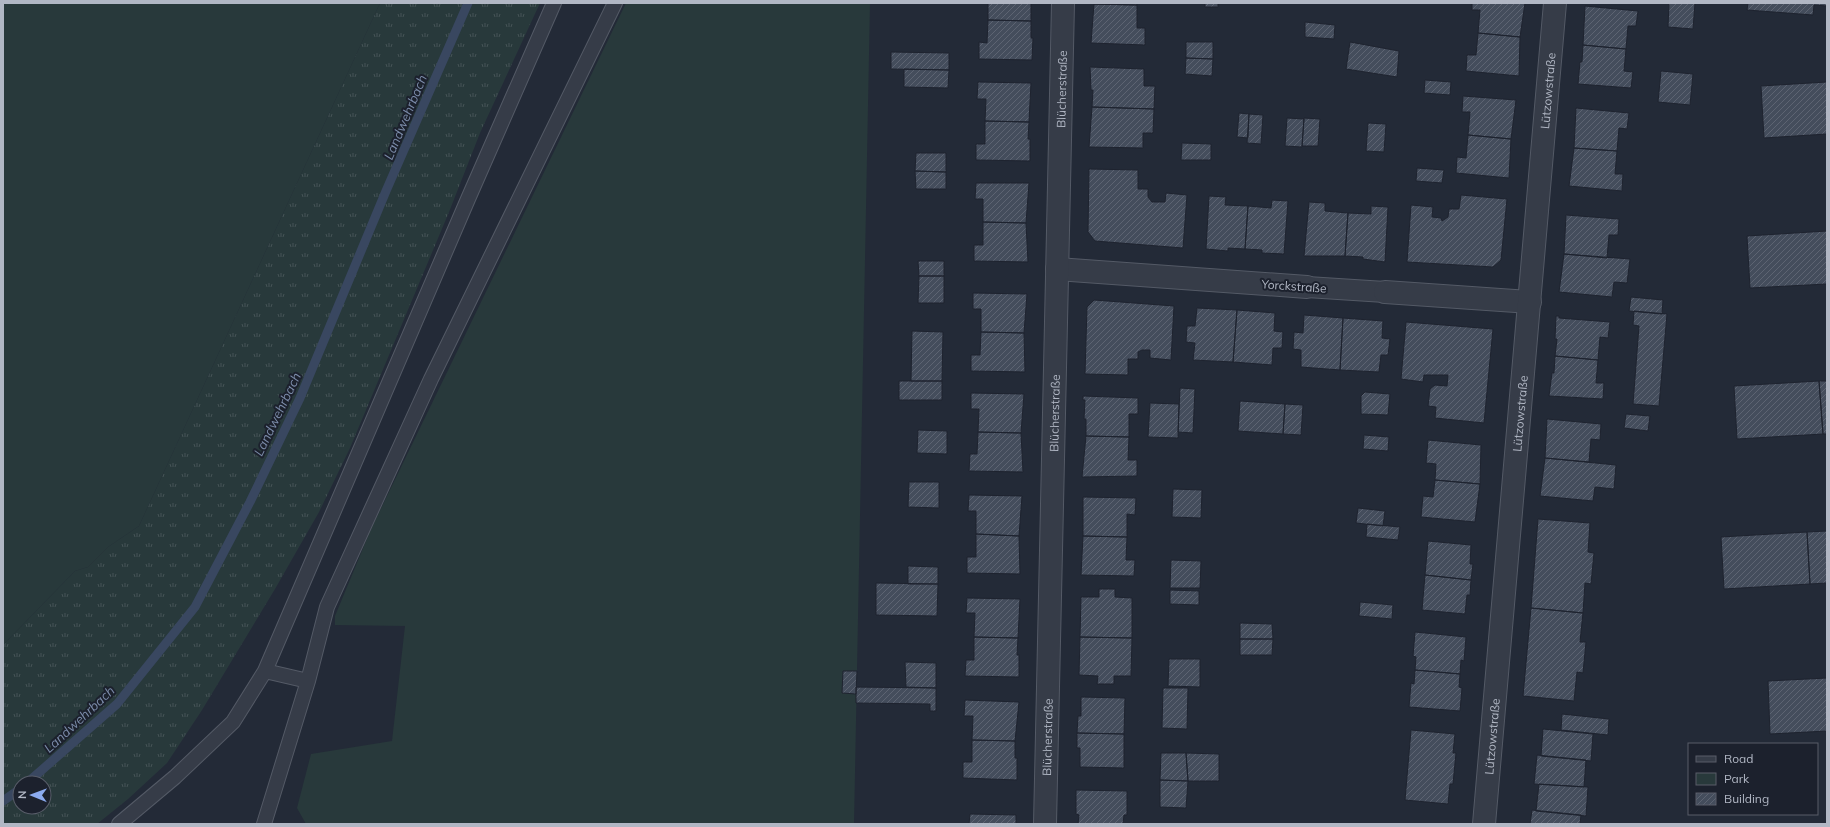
<svg xmlns="http://www.w3.org/2000/svg" width="1830" height="827" font-family="Mulish,sans-serif">
  <defs>
    <pattern id="grass-tufts" width="24" height="20" patternUnits="userSpaceOnUse"><rect width="24" height="20" fill="#28393b"/><path d="M3 7l-1-3M5 7V3M7 7l1-3M15 17l-1-3M17 17v-4M19 17l1-3" fill="none" stroke="#455356"/></pattern>
    <pattern id="building-hatch" width="6" height="6" patternUnits="userSpaceOnUse"><rect width="6" height="6" fill="#444d5c"/><path d="M-1 1l2-2M0 6l6-6M5 7l2-2" fill="none" stroke="#5d6472"/></pattern>
  </defs>
  <rect width="100%" height="100%" fill="#232a37"/>
  <path fill="url(#grass-tufts)" fill-rule="evenodd" d="M380,3h160l-60,130 -31,79 -99,236 -31,64 -44,77 -73,121 -35,53 -39,36 -31,25h-94v-179l72,-74 13,-4 20,-20 31,-21zM20,783h24v24h-24z"/>
  <path fill="#28393b" d="M3,3h377l-241,523 -31,21 -20,20 -13,4 -72,74z
    M626,3h244l-16,821h-548l-9,-16 14,-54 81,-13 13,-115 -70,-1v-9l36,-87z"/>
  <g fill="none" stroke-linecap="round" stroke-linejoin="round">
    <path stroke="#394760" stroke-width="9" d="M27,783l90,-79 78,-97 55,-105 50,-104 86,-207 82,-188
      M3,801l17,-12"/>
  </g>
  <path fill="url(#building-hatch)" stroke="#1e232f" d="M988,3h45h-2v18l-43,-1z
    M1094,3h43v2l-43,-1z
    M1205,3h13v4h-13z
    M1472,3h53l-5,34 -42,-4 2,-23h-8z
    M1669,3h26l-2,26 -25,-2z
    M1748,3h79v3l-13,-1 -1,10 -66,-5z
    M1094,4l43,1v23h8v17l-54,-2z
    M1585,6l53,5 -2,15h-8l-2,23 -43,-4z
    M988,20l43,1v17h2l-1,22 -53,-1v-17l8,1z
    M1305,22l30,3 -1,14 -29,-2z
    M1478,33l42,4 -1,39 -53,-5 1,-16h9z
    M1186,42h27v17l-27,-1z
    M1350,42l49,9 -2,26 -51,-8z
    M1583,45l43,4 -2,22 9,1 -2,16 -53,-4 2,-22h2z
    M891,52l58,1v17l-58,-1z
    M1186,58l27,1 -1,17 -27,-2z
    M1090,67l54,2v17h11l-1,23 -62,-2 1,-17h-2z
    M904,69l45,1 -1,18 -44,-1z
    M1661,71l32,3 -3,31 -32,-3z
    M1425,80l26,2 -1,13 -26,-2z
    M978,82l53,1 -2,39 -44,-1 1,-22h-9z
    M1827,82v52l-63,4 -3,-52z
    M1463,96l53,4 -5,39 -43,-4 2,-23h-8z
    M1092,107l62,2 -1,24h-10v15l-54,-1z
    M1576,108l53,5 -2,16 -8,-1 -2,23 -43,-3z
    M1239,113l10,1 -1,24 -11,-1z
    M1249,114l14,1 -2,29 -14,-1z
    M1287,118l17,1 -2,28 -17,-1z
    M1304,118l16,1 -2,27h-16z
    M985,121l44,1 -1,17h2v22l-54,-1v-16h9z
    M1368,123l18,1 -2,28 -18,-1z
    M1468,135l43,4 -2,39 -53,-5 1,-16 9,1z
    M1182,143l29,1v16h-30z
    M1574,148l43,3 -2,23h8l-1,17 -53,-5z
    M916,153h30v19l-31,-1z
    M1417,168l27,2 -2,13 -26,-2z
    M1089,169l49,1v19h10v8l4,5h13l1,-9 21,2 -4,53 -88,-7 -7,-9z
    M915,171l31,1v17h-30z
    M976,183h53l-3,40 -43,-1v-23h-8z
    M1461,195l46,4 -6,61 -8,7 -86,-5 4,-57 22,2 -1,10 9,1 1,3 6,-4 1,-8h10z
    M1209,196l17,1 -1,8 23,1 -3,43 -17,-1v3l-22,-2z
    M1272,200l16,1 -4,53 -22,-1v-3l-17,-1 3,-43 23,2z
    M1309,202l16,1v8l23,2 -3,43h-41z
    M1371,206l17,1 -3,55 -22,-3v-2l-18,-1 3,-43 23,1z
    M1566,215l53,4 -1,16h-9l-2,23 -43,-4z
    M983,222l43,1 2,39 -54,-1v-16h9z
    M1827,231v53l-77,4 -3,-52z
    M1564,254l66,5 -3,24 -13,-1 -2,15 -53,-5z
    M918,261h26v15h-25z
    M919,276h25v27h-26z
    M973,293l54,1 -3,39 -43,-1v-23h-8z
    M1631,297l32,3 -1,14 -33,-3z
    M1094,300l80,6 -3,54 -21,-2v-8h-8l-4,2v7h-10v16l-43,-1 2,-67z
    M1197,308l40,2 -4,52 -40,-2 2,-17 -9,-1 1,-16h8z
    M1237,310l38,3 -1,18 9,1 -1,16h-9l-1,17 -39,-3z
    M1634,311l33,3 -8,92 -26,-2 6,-78 -6,-1z
    M1304,315l39,3 -3,52 -39,-3v-17l-8,-1 1,-17 9,1z
    M1556,316h3v2l51,4 -2,16 -8,-1 -2,23 -43,-4 2,-17h-2z
    M1343,318l40,3 -1,17 8,1 -2,16h-7l-2,17 -39,-2z
    M1406,322l87,7 -9,94 -49,-5 1,-11 -8,-1 2,-17 5,-4 12,1 1,-11h-24l-1,7 -22,-3z
    M912,331l31,1 -1,49h-31z
    M981,332l43,1 1,39 -54,-1v-16h9z
    M1555,356l43,4 -2,23h8l-1,16 -54,-3 3,-23h2z
    M899,381h43v19h-43z
    M1819,381l4,53 -86,5 -3,-53z
    M1819,381h8v53h-4z
    M1180,388l15,1 -2,44 -15,-1z
    M1365,392l25,2 -2,21 -27,-1v-18z
    M971,393l53,1 -3,39 -43,-1 1,-23h-8z
    M1083,396l55,2v16h-9v23l-43,-1v-17h-2l1,-19h-2z
    M1240,401l45,3 -2,30 -45,-3z
    M1150,403l29,1 -1,34 -30,-1z
    M1285,404l18,1 -2,30 -18,-1z
    M1626,414l24,2 -2,15 -24,-3z
    M1547,419l54,5 -1,16 -9,-1 -2,23 -44,-4z
    M918,430l29,1v23l-30,-1z
    M978,432l43,1 2,39 -54,-1 1,-17h7z
    M1364,435l25,2 -1,14 -25,-2z
    M1086,436l43,1 -1,23h9v16l-55,1z
    M1428,440l53,5 -1,39 -45,-4 1,-16 -10,-1z
    M1545,458l71,7 -2,24 -19,-2 -2,14 -53,-5z
    M1435,480l45,4 -5,38 -54,-5 2,-21 10,1z
    M909,482h30v26l-31,-1z
    M1173,489l29,1 -1,28 -29,-1z
    M969,495l53,1 -3,40 -43,-2v-23h-8z
    M1083,497l53,1 -1,17 -8,-1v23l-44,-1z
    M1358,508l27,3 -2,15 -27,-3z
    M1538,519l52,4 -2,29 6,1 -3,31 -6,-1 -2,30 -52,-5z
    M1367,524l33,3 -2,13 -32,-3z
    M1827,531v52l-17,1 -3,-52z
    M1807,532l3,52 -86,5 -3,-52z
    M976,534l43,2 1,38 -53,-1v-16h9z
    M1083,536l44,1 -1,23h9l-1,16 -53,-1z
    M1428,541l43,4 -1,19h3l-2,16 -46,-5z
    M1171,560l30,1 -1,27h-30z
    M908,566l30,1v17h-30z
    M1425,575l46,5 -1,15h-3l-2,19 -43,-4z
    M876,583l62,1 -1,32 -61,-1z
    M1099,589h16v8l17,1v40l-52,-1 1,-40h18z
    M1170,590l29,1v14l-29,-1z
    M967,598l53,1 -2,39 -44,-1 1,-24h-9z
    M1360,602l33,3 -1,14 -33,-3z
    M1531,608l52,5 -3,29h6l-3,31 -6,-1 -3,29 -51,-5z
    M1240,623l32,1 1,15h-33z
    M1415,632l51,5 -2,24 -3,-1 -1,14 -45,-4 1,-13 -3,-1z
    M974,637l44,1 -1,17h2v22l-54,-1 1,-16h8z
    M1080,637l52,1 -1,38h-17v8h-17l1,-8 -19,-1z
    M1240,639h33l-1,16h-32z
    M1169,659h31v28l-32,-1z
    M905,662l31,1v25l-30,-1z
    M1415,670l45,4 -1,13 3,1 -2,23 -51,-4 2,-24 3,1z
    M843,671h14l-1,23 -14,-1z
    M1827,678v53l-57,3 -2,-53z
    M856,687l80,1v23h-6v-7l-74,-1z
    M1163,688h25l-1,41 -25,-1z
    M1081,697l44,1 -1,36 -47,-1 1,-17h3z
    M965,700l54,2 -4,39 -43,-1 1,-24h-9z
    M1562,714l47,5 -1,16 -47,-5z
    M1543,729l50,5 -2,27 -50,-5z
    M1411,730l44,4 -2,19h3l-3,31h-3l-2,20 -43,-4z
    M1077,733l47,1v34l-44,-1v-19h-3z
    M972,740l43,1v17h2v22l-54,-2v-16h9z
    M1161,753h25l2,28 -28,-1z
    M1186,753l33,1v27h-31z
    M1537,755l49,5 -2,27 -50,-3z
    M1160,780l28,1 -2,27 -26,-1z
    M1539,784l49,3 -2,29 -50,-5z
    M1076,790l51,1v24h-3l-1,9h-45l1,-9 -3,-1z
    M1532,810l49,5 -1,9h-50z
    M970,814l46,1v9h-47z"/>
  <g fill="none" stroke-linecap="round" stroke-linejoin="round">
    <defs>
      <path id="service" d="M265,671l43,10
        M119,824l56,-47 58,-55 32,-51 203,-472 86,-196
        M264,824l44,-143 19,-74 104,-228 184,-376"/>
      <path id="pedestrian" d="M1307,287l78,5"/>
      <g id="minor">
        <path d="M1057,269l250,18"/>
        <path d="M1385,292l145,10"/>
        <path id="s1" d="M1045,824l18,-821"/>
        <path id="s2" d="M1484,824l71,-821"/>
      </g>
    </defs>
    <use href="#service" stroke="#545a66" stroke-width="16"/>
    <use href="#pedestrian" stroke="#545a66" stroke-width="22"/>
    <use href="#minor" stroke="#545a66" stroke-width="24"/>
    <use href="#service" stroke="#363c48" stroke-width="14"/>
    <use href="#pedestrian" stroke="#363c48" stroke-width="20"/>
    <use href="#minor" stroke="#363c48" stroke-width="22"/>
  </g>
  <g text-anchor="middle" dominant-baseline="central" stroke-width="4" stroke-linejoin="round" paint-order="stroke">
    <g font-size="12" fill="#b1b7c4" stroke="#1c212d">
      <text stroke="none"><textPath href="#s1" startOffset="735">Blücherstraße</textPath></text>
      <text stroke="none"><textPath href="#s2" startOffset="736">Lützowstraße</textPath></text>
      <text transform="translate(1294 286) rotate(4)">Yorckstraße</text>
      <text stroke="none"><textPath href="#s1" startOffset="411">Blücherstraße</textPath></text>
      <text stroke="none"><textPath href="#s2" startOffset="412">Lützowstraße</textPath></text>
      <text stroke="none"><textPath href="#s2" startOffset="88">Lützowstraße</textPath></text>
      <text stroke="none"><textPath href="#s1" startOffset="87">Blücherstraße</textPath></text>
    </g>
    <g font-size="13" font-style="italic" fill="#7c8caa" stroke="#1c212d">
      <text transform="translate(405 117) rotate(-67)">Landwehrbach</text>
      <text transform="translate(277 414) rotate(-64)">Landwehrbach</text>
      <text transform="translate(79 719) rotate(-43)">Landwehrbach</text>
    </g>
  </g>
  <rect width="1830" height="827" fill="none" stroke="#b1b7c4" stroke-width="8"/>
  <rect x="1688" y="743" width="130" height="72" fill="#1c212d" stroke="#585d69"/>
  <rect x="1696" y="756" width="20" height="6" fill="#363c48" stroke="#585d69"/>
  <text x="1724" y="763" font-size="12" fill="#b1b7c4">Road</text>
  <rect x="1696" y="773" width="20" height="12" fill="#28393b" stroke="#585d69"/>
  <text x="1724" y="783" font-size="12" fill="#b1b7c4">Park</text>
  <rect x="1696" y="793" width="20" height="12" fill="url(#building-hatch)" stroke="#585d69"/>
  <text x="1724" y="803" font-size="12" fill="#b1b7c4">Building</text>
  <g transform="translate(32 795) rotate(271)"><circle r="19" fill="#1c212d" stroke="#585d69"/>
  <path d="M0-3L7 15L0 10L-7 15Z" fill="#8baaef"/>
  <text y="-6" font-size="11" font-weight="bold" text-anchor="middle" fill="#b1b7c4">N</text>
  </g>
</svg>
